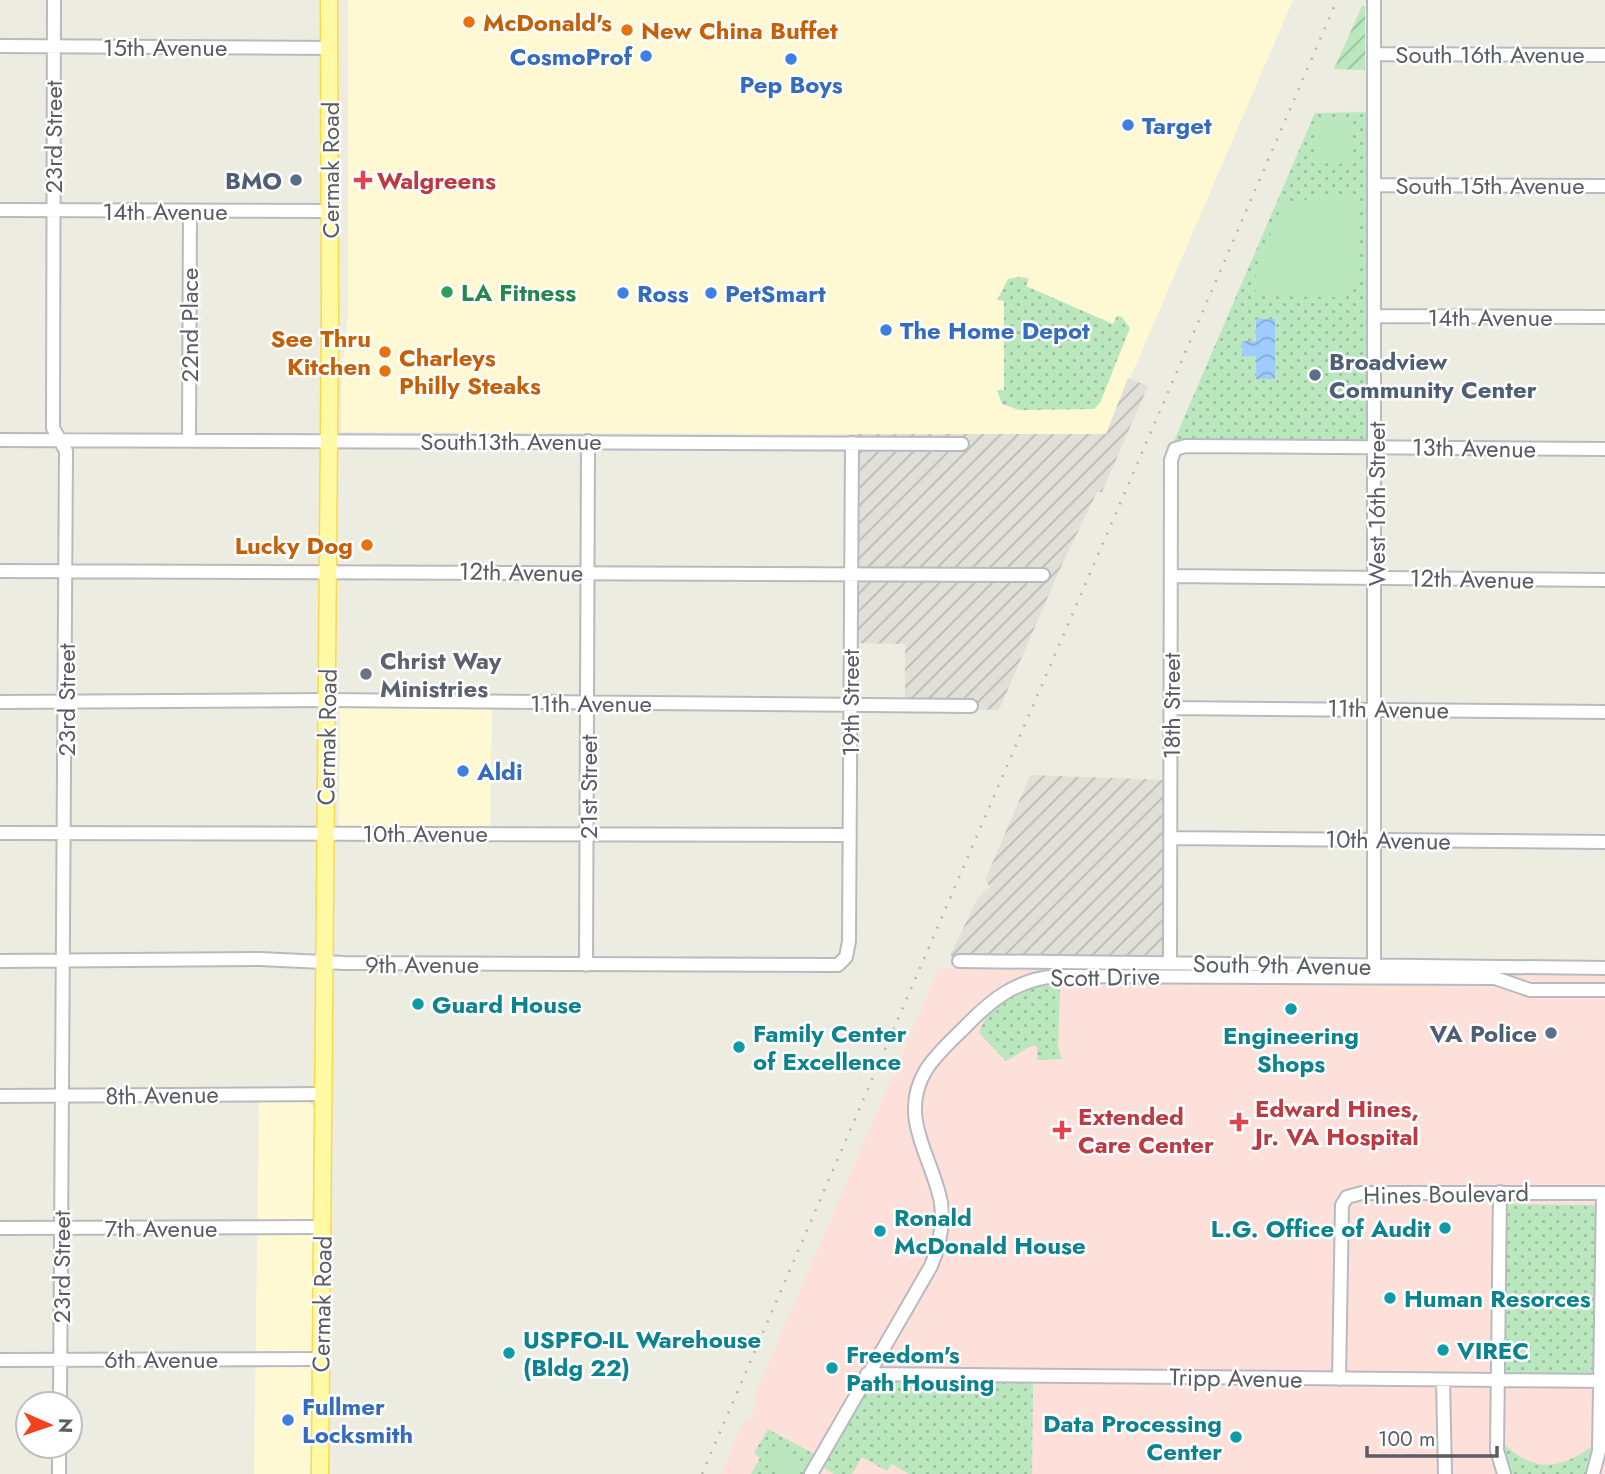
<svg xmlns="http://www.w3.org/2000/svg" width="1605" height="1474" font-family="Jost,sans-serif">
  <defs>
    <pattern id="industrial-furrows" width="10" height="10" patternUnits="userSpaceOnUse" patternTransform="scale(1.75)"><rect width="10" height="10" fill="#e0dfd8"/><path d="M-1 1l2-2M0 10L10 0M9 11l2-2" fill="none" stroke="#b9b8b3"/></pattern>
    <pattern id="grass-dots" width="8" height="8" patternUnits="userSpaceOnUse" patternTransform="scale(1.75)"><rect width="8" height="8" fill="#bae7be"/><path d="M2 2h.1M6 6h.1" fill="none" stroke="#9abe9e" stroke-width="1.8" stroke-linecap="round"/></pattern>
    <pattern id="garden-furrows" width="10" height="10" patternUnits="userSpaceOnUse" patternTransform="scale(1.75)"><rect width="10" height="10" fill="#bae7be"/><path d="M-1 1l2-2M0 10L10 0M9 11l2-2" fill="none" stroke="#9abe9e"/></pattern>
    <pattern id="water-waves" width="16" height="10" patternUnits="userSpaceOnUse" patternTransform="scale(1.75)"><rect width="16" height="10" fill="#9eccff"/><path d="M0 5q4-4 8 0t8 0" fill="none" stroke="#84a9d2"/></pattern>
  </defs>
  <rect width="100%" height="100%" fill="#edece0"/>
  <path fill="#fff9d3" d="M348,0h945l-187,434h-256l-509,-2 1,-62 6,-57z
    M340,705h152l-2,127 -151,-3z
    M259,1099l48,1 7,9 -4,365h-56z"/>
  <path fill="url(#industrial-furrows)" d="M1128,378l20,8 -46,106h-5l-38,79 -60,139 -94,-2v-64l-57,-1 2,-209h256z
    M1030,775l137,5 -1,179 -216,-3 27,-57 13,-12 -5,-7z"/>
  <path fill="#fde0d9" d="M939,968l666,7v499h-884l23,-53 8,-1 4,-27z"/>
  <path fill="url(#grass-dots)" d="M1371,112l-1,329h-196l141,-328z
    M1018,277l11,1 -3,8 87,38 4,-8 5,1 8,11 -30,75 -6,6 -75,1 -17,-6 -5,-14h7v-89l-7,-1 11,-21z
    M1048,984h6l6,6 -2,56 4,13 -25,1v-13l-4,-2 -27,16 -27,-28c10,-30 37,-44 69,-49z
    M1509,1204l84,1 4,3 -3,164 -3,2 -87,-1 -1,-167z
    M889,1380h144l-1,94h-123l-17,-10 -5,7 -25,-14 -10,17h-18l-15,-9 47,-76z
    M768,1429l46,25 -11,20h-52l9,-16 -6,-5z
    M1503,1443c32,31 59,27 93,0l-8,31h-78l-6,-13z"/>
  <path fill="url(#garden-furrows)" d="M1362,6h3v64l-31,-1z"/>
  <path fill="#bae7be" d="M1318,120h33v44l-33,-1z
    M1357,197v84l-18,16 -80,-1 -5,-9 6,-28 23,-55 26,-5z
    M773,1446l30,16 -6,12h-13l-21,-11z"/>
  <path fill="url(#water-waves)" d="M1256,319h19v60h-19v-23h-14v-15h14z"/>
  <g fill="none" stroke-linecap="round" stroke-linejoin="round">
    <defs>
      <path id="minor" d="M54,0l-1,428 13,23 -6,953
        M1374,0v966
        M0,46l330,2
        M1374,54l231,1
        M1375,185l230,1
        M0,210l330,1
        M1375,316l230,1
        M0,440l962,4
        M189,440l1,-229
        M0,571l1043,4
        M1171,576l434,4
        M0,702l327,-2 644,6
        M1171,708l434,4
        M0,833l850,2
        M1171,838l434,4
        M0,961l260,-2 84,4 494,2 8,-8 3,-16 3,-498
        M959,961l646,7
        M1170,963l1,-503 4,-11 11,-3 419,3
        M586,965l2,-524
        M0,1096l324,-2
        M1500,1192l-3,258 7,24
        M0,1228l322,-1
        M0,1360l321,-1
        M867,1374l738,7
        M1339,1379l3,-174 5,-8 15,-4h241l-4,258 -6,23
        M1443,1380l2,94
        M59,1474v-28
        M811,1474l120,-208c9,-21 13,-40 10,-63 -8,-46 -44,-85 -15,-133 10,-16 26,-30 39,-43 27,-28 51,-47 91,-51l439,2 35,12h75"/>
      <path id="major" d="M320,1474l10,-1156 -1,-318"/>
    </defs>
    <use href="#minor" stroke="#b8bac0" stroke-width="16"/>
    <use href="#major" stroke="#fbda4b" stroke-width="19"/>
    <use href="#minor" stroke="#fff" stroke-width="12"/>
    <use href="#major" stroke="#fff9a3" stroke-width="16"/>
    <path stroke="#b4b5b5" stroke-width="2.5" stroke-dasharray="2 9" stroke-linecap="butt" d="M702,1474l635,-1474"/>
  </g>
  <g fill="#e8710a" stroke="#fff" stroke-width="2.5">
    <circle cx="469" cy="22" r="7"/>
    <circle cx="627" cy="30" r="7"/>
    <circle cx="385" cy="352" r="7"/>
    <circle cx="385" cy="371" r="7"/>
    <circle cx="367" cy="545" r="7"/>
  </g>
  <g fill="#3f7fe0" stroke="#fff" stroke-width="2.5">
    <circle cx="646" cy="56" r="7"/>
    <circle cx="791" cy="59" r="7"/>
    <circle cx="1128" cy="125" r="7"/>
    <circle cx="623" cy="293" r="7"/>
    <circle cx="711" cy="293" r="7"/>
    <circle cx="886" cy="330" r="7"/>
    <circle cx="463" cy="771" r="7"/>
    <circle cx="288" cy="1420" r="7"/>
  </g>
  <g fill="#5c6f8a" stroke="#fff" stroke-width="2.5">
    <circle cx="296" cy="180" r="7"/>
    <circle cx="1315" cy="375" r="7"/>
    <circle cx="1551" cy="1033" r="7"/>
  </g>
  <g fill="#e0444e" stroke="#fff" stroke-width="2.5">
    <path d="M359.5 169.5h7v7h7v7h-7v7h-7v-7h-7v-7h7z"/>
    <path d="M1235.5 1111.5h7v7h7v7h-7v7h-7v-7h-7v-7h7z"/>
    <path d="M1058.5 1119.5h7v7h7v7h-7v7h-7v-7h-7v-7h7z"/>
  </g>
  <circle fill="#2e9e5b" stroke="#fff" stroke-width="2.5" cx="447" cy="292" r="7"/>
  <circle fill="#6b7280" stroke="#fff" stroke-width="2.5" cx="366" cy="674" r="7"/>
  <g fill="#0f9aa8" stroke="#fff" stroke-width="2.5">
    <circle cx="418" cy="1004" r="7"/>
    <circle cx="1291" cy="1009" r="7"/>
    <circle cx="739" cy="1047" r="7"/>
    <circle cx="1445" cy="1228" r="7"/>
    <circle cx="880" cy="1231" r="7"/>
    <circle cx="1390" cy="1298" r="7"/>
    <circle cx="1443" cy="1350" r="7"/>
    <circle cx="509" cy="1353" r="7"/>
    <circle cx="832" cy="1368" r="7"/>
    <circle cx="1236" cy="1437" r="7"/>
  </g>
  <g text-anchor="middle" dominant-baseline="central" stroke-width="5" stroke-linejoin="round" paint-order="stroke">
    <g font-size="24" font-weight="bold" fill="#c56008" stroke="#fff" text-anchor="start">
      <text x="483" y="22">McDonald's</text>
      <text x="641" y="30">New China Buffet</text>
      <text x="371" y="338" text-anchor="end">See Thru<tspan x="371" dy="28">Kitchen</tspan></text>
      <text x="399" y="357">Charleys<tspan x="399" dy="28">Philly Steaks</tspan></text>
      <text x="353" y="545" text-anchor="end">Lucky Dog</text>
    </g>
    <g font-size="24" fill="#595c62" stroke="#fff">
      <text x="165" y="47">15th Avenue</text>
      <text x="1490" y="54">South 16th Avenue</text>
      <text transform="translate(53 137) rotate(-90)">23rd Street</text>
      <text transform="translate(330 170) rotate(-90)">Cermak Road</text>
      <text x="1490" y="185">South 15th Avenue</text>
      <text x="165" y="211">14th Avenue</text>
      <text x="1490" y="317">14th Avenue</text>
      <text transform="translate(189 325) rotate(-90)">22nd Place</text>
      <text x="511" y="441">South13th Avenue</text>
      <text transform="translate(1474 448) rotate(1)">13th Avenue</text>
      <text transform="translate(1376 504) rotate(-90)">West 16th Street</text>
      <text transform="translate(521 572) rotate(1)">12th Avenue</text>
      <text transform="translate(1472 579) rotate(1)">12th Avenue</text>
      <text transform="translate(66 700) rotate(-90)">23rd Street</text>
      <text x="591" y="703">11th Avenue</text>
      <text transform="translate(850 703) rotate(-90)">19th Street</text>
      <text transform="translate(1171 706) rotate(-90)">18th Street</text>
      <text transform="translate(1388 709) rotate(1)">11th Avenue</text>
      <text transform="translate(327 737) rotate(-89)">Cermak Road</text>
      <text transform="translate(588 787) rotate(-90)">21st Street</text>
      <text x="425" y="833">10th Avenue</text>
      <text transform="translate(1388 840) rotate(1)">10th Avenue</text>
      <text x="422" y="964">9th Avenue</text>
      <text transform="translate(1282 965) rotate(1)">South 9th Avenue</text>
      <text transform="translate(1105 977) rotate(-1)">Scott Drive</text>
      <text transform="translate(162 1095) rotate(-1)">8th Avenue</text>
      <text transform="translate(1446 1194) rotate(-1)">Hines Boulevard</text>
      <text x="161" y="1228">7th Avenue</text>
      <text transform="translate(61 1267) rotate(-90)">23rd Street</text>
      <text transform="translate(322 1304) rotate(-89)">Cermak Road</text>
      <text x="161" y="1359">6th Avenue</text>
      <text transform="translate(1236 1378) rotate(1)">Tripp Avenue</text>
    </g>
    <g font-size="24" font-weight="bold" fill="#366cbe" stroke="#fff" text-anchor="start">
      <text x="632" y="56" text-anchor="end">CosmoProf</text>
      <text x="791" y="84" text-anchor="middle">Pep Boys</text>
      <text x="1142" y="125">Target</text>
      <text x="637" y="293">Ross</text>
      <text x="725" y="293">PetSmart</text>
      <text x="900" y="330">The Home Depot</text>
      <text x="477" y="771">Aldi</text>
      <text x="302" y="1406">Fullmer<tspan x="302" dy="28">Locksmith</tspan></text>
    </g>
    <g font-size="24" font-weight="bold" fill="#4e5e75" stroke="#fff" text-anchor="end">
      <text x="282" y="180">BMO</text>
      <text x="1329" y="361" text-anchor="start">Broadview<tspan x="1329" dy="28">Community Center</tspan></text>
      <text x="1537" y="1033">VA Police</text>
    </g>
    <g font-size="24" font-weight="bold" fill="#be3a42" stroke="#fff" text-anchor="start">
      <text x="377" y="180">Walgreens</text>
      <text x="1255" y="1108">Edward Hines,<tspan x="1255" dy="28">Jr. VA Hospital</tspan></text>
      <text x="1078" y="1116">Extended<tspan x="1078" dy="28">Care Center</tspan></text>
    </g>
    <g font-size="24" font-weight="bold" fill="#27864d" stroke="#fff" text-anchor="start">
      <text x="461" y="292">LA Fitness</text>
    </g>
    <g font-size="24" font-weight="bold" fill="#5b616d" stroke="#fff" text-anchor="start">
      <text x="380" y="660">Christ Way<tspan x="380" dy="28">Ministries</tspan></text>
    </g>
    <g font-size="24" font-weight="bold" fill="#0d838f" stroke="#fff" text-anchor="start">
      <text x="432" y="1004">Guard House</text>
      <text x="753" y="1033">Family Center<tspan x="753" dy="28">of Excellence</tspan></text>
      <text x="1291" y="1035" text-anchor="middle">Engineering<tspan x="1291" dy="28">Shops</tspan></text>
      <text x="894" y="1217">Ronald<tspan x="894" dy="28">McDonald House</tspan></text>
      <text x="1431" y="1228" text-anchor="end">L.G. Office of Audit</text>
      <text x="1404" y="1298">Human Resorces</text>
      <text x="523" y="1339">USPFO-IL Warehouse<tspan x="523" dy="28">(Bldg 22)</tspan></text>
      <text x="1457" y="1350">VIREC</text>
      <text x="846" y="1354">Freedom's<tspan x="846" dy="28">Path Housing</tspan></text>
      <text x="1222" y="1423" text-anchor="end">Data Processing<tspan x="1222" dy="28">Center</tspan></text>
    </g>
  </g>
  <g transform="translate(49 1425) rotate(92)"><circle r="33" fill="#ffffff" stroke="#bdbec0" stroke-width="2"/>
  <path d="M0-5L12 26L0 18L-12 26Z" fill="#f5421e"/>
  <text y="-10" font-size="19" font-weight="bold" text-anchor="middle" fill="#595c62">N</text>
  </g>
  <path d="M1367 1446v10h130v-10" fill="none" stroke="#595c62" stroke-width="3.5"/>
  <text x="1378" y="1446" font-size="21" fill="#595c62" stroke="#ffffff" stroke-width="5" paint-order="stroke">100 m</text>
</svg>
